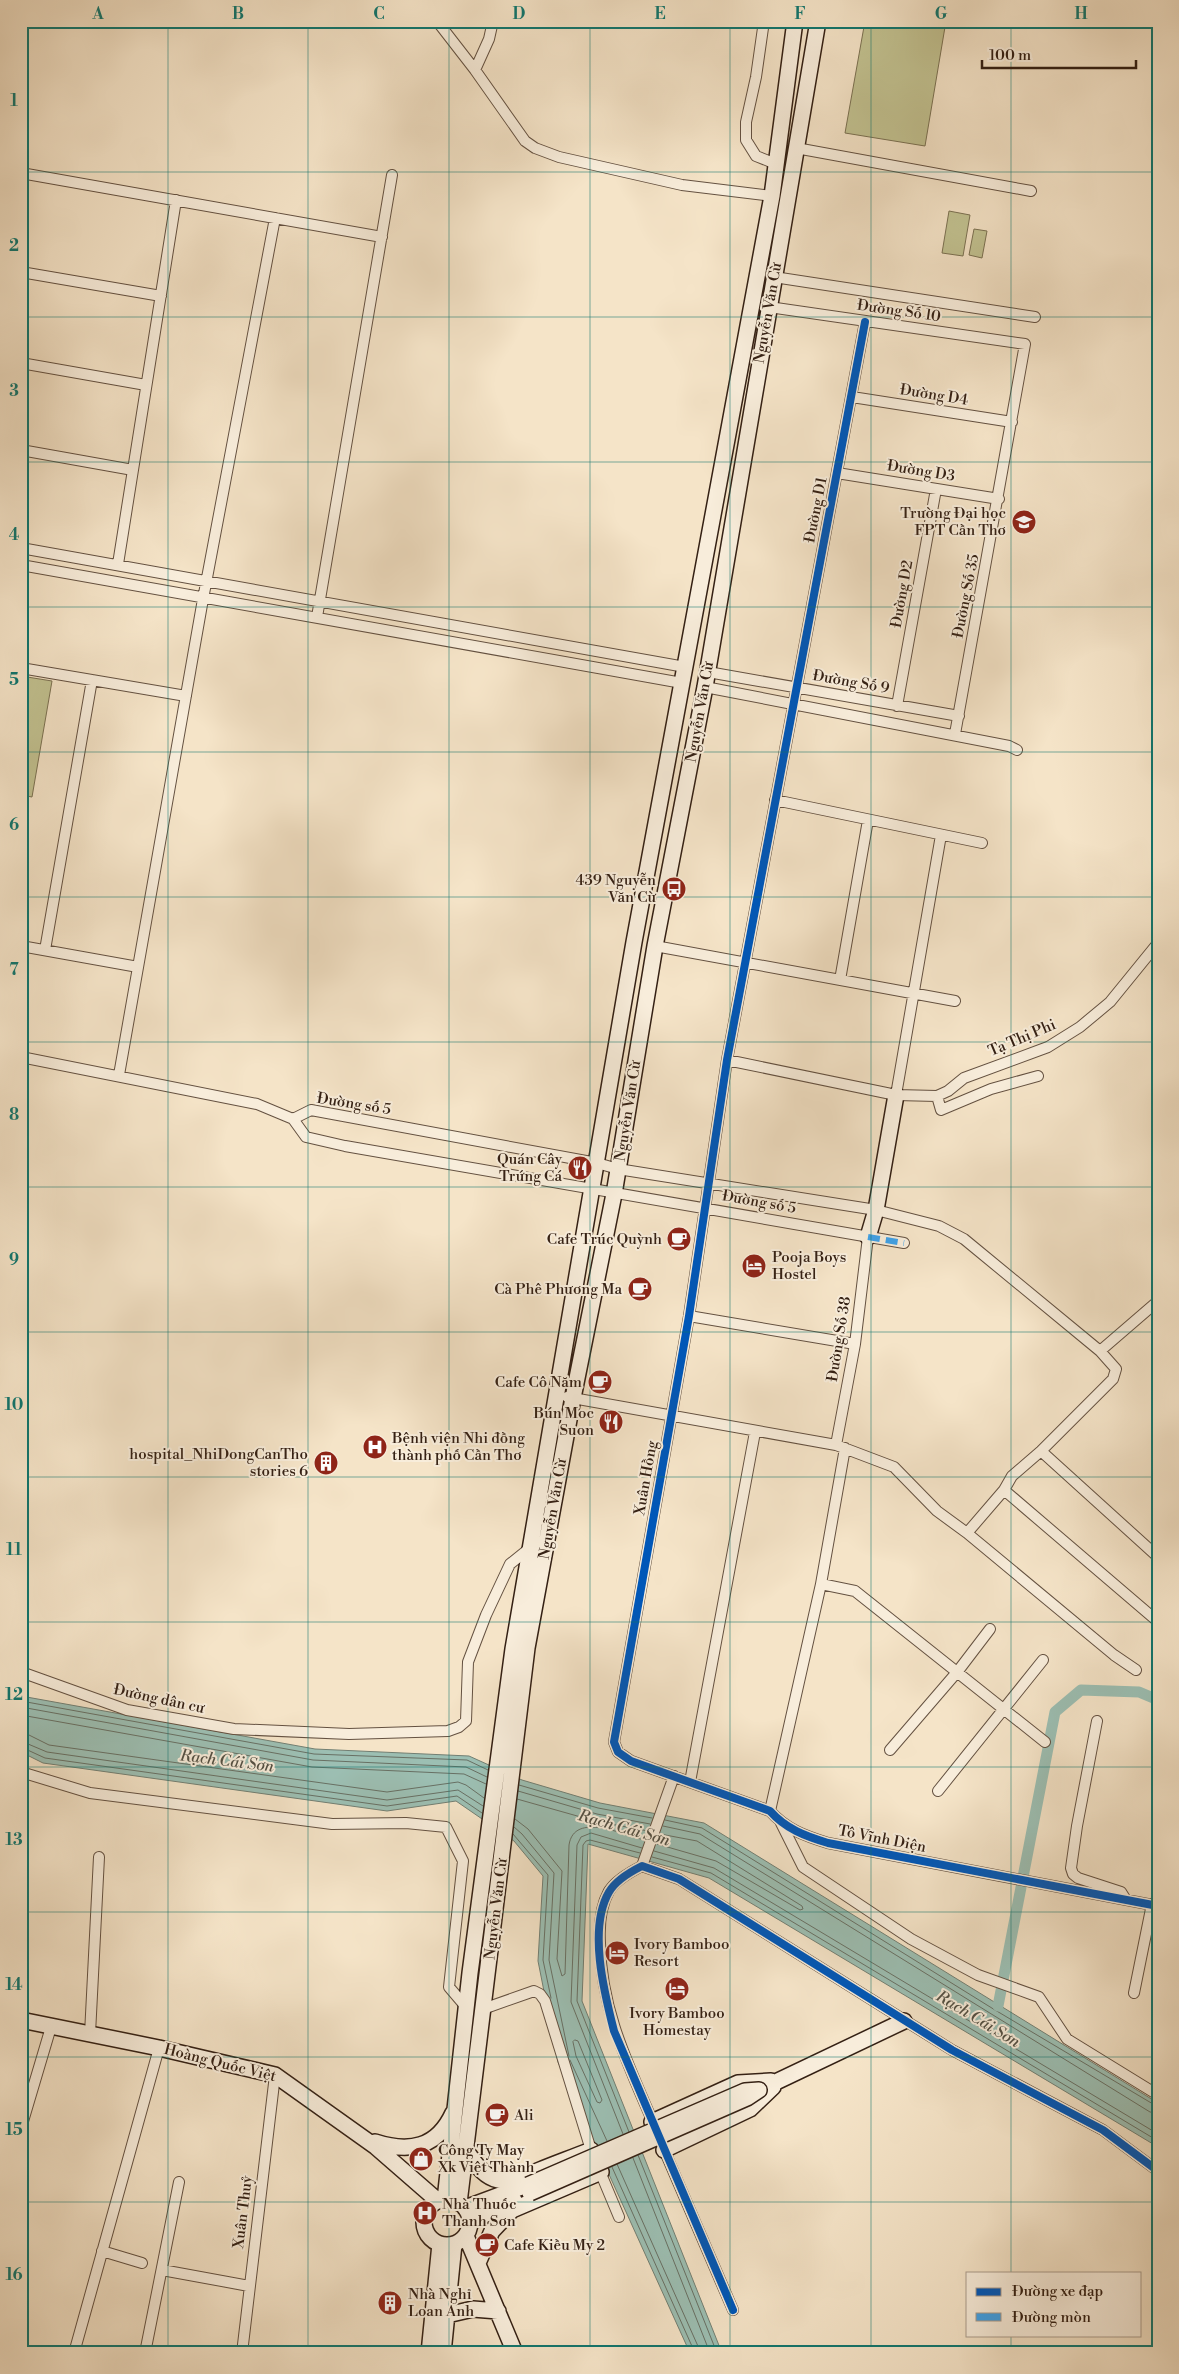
<svg xmlns="http://www.w3.org/2000/svg" width="1179" height="2374" font-family="'Libre Bodoni',serif">
  <rect width="100%" height="100%" fill="#f5e4c8"/>
  <filter id="stains"><feTurbulence type="fractalNoise" baseFrequency=".004" numOctaves="4"/><feColorMatrix values="0 0 0 0 .2 0 0 0 0 .09 0 0 0 0 .02 0 0 0 .5 -.17"/></filter>
  <radialGradient id="worn" r=".72"><stop offset=".6" stop-color="#630" stop-opacity="0"/><stop offset="1" stop-color="#630" stop-opacity=".3"/></radialGradient>
  <path fill="#c2c291" stroke="#7b7152" d="M865,21h81l-21,125 -80,-13z
    M949,211l21,4 -7,41 -21,-3z
    M974,229l13,2 -5,27 -13,-3z
    M21,676l31,5 -20,116 -11,-2z"/>
  <path fill="#9cbfb3" stroke="#727f73" d="M21,1696l294,53 154,7 53,24 78,23 104,20 454,280v44l-449,-269 -121,-34 -6,157 140,352h-32l-132,-291 -20,-101 5,-85 -29,-35 -58,-40 -69,10 -344,-48 -22,-11z"/>
  <g fill="none" stroke-linecap="round" stroke-linejoin="round">
    <path stroke="#687064" stroke-width="1" d="M21,1701l293,53 153,6 21,10
      M21,1707l292,53 153,7 21,10
      M21,1715l291,52 152,7 22,10
      M21,1734l8,1 20,10 338,47 71,-10 8,3 18,13
      M21,1741l26,11 340,48 71,-10 25,16
      M21,1747l24,11 342,48 70,-10 25,17
      M519,1785l79,23 54,10
      M518,1791l79,23 53,10
      M517,1799l78,22 53,10
      M515,1819l13,10 34,42 -5,88 5,17 3,-2 4,-129c5,-34 55,-10 75,-5
      M665,1820l37,8 293,182 163,97
      M663,1826l37,8 450,278 8,1
      M514,1827l8,7 32,39 -5,87 20,96
      M513,1834l35,41 -5,85 8,38
      M657,1844l59,17 84,49 3,-1 -1,-3 -105,-65 -37,-7
      M654,1851l60,17 444,266
      M652,1857l59,16 447,268
      M575,2040l3,1 24,59 -2,3 -3,-1 -21,-46 -3,-14z
      M570,2060l37,81
      M629,2132l-52,-131 6,-156 3,-4 4,-1 50,13
      M623,2134l-52,-132 6,-157 4,-8 10,-4 51,15
      M638,2155l79,198
      M633,2158l77,195
      M617,2164l84,189
      M612,2167l83,186"/>
    <path stroke="#9cbfb3" stroke-width="11" d="M998,2006l57,-294 26,-22 58,2 19,8"/>
    <defs>
      <path id="street" d="M437,21l38,49 50,71 10,7 24,9 123,28 90,11
        M764,21l-8,56 -10,45v18l10,16 20,8
        M475,70l14,-31 4,-18
        M796,148l235,43
        M21,173l361,64
        M21,272l140,24
        M774,277l261,40
        M769,307l256,37 -70,390
        M865,322l-138,738 -38,256 -75,426 4,10 13,9 139,50c16,18 35,25 58,32l330,63
        M21,363l125,22
        M852,397l160,25
        M21,450l112,20
        M837,473l162,26
        M21,548l664,119
        M118,564l58,-364
        M21,565l661,118
        M317,617l75,-442
        M21,668l165,28
        M708,672l251,44
        M705,687l304,59 8,4
        M897,706l39,-217
        M775,800l207,43
        M21,946l117,21
        M655,946l300,55
        M45,950l47,-270
        M840,980l28,-160
        M21,1057l236,47 36,15
        M727,1060l169,35 41,1 11,-5 16,-13 84,-31 32,-20 30,-25 48,-59
        M119,1075l84,-476 72,-381
        M896,1095l45,-260
        M937,1096l4,14 50,-21 47,-13
        M293,1119l18,-9 286,53 21,6 258,41 63,16 25,13 136,112 58,-50
        M293,1119l13,18 39,9 559,97
        M689,1316l166,28
        M1100,1351l16,18 -3,10 -72,72 -29,25 -8,14 -37,43 147,122 22,15
        M567,1397l269,48 58,22 43,44 30,22
        M836,1445l19,-101 13,-107
        M1041,1451l117,106
        M1004,1490l152,130
        M821,1584l24,-136
        M21,1672l106,38 107,19 115,5 99,-3 11,-4 7,-6 2,-59 18,-47 24,-51 20,-16
        M1097,1721l-20,105 -6,42 2,6 5,4 43,14 5,8
        M890,1750l68,-79 32,-42
        M21,1772l69,21 242,31 74,-1 40,4 17,34 -14,126 17,20
        M690,1782l65,-350
        M938,1791l105,-131
        M770,1811l51,-227 34,7 190,151
        M781,1823l22,44 108,72 67,36 61,22 28,42 91,56
        M642,1866l32,-90
        M1134,1993l18,-89
        M483,2009l51,-18 6,3 5,7 46,149 28,67
        M90,2034l9,-177
        M655,2127c-26,-61 -54,-116 -55,-184 -1,-18 0,-36 9,-52 7,-11 21,-19 33,-25l37,13 273,171 151,80 55,41
        M21,2128l30,-101
        M662,2145l71,165
        M102,2251l40,12
        M162,2270l87,16
        M74,2353l85,-305
        M145,2353l34,-171
        M242,2353l33,-278"/>
      <path id="secondary" d="M868,1237l8,-27 20,-115
        M21,2020l138,28 116,27 101,72 62,54
        M759,2090l145,-69
        M652,2122l86,-39 33,-2
        M375,2142c34,11 62,6 78,-29
        M466,2150c23,37 37,36 74,20 17,-7 34,-13 51,-20
        M664,2150l86,-41 23,-22
        M424 2222a23 23 0 1 1 46 0a23 23 0 1 1-46 0Z
        M445,2200l25,-227 43,-324 121,-707 138,-746 23,-175
        M459,2203l68,-555 46,-250 41,-204 41,-248 50,-259 113,-666
        M465,2208l62,-23
        M470,2222l44,-22
        M466,2236l49,117
        M478,2263l14,-32 20,-21 89,-38
        M447,2315l26,-6 25,2
        M429,2353l11,-109
        M443,2353l11,-109"/>
    </defs>
    <use href="#street" stroke="#645141" stroke-width="12"/>
    <use href="#secondary" stroke="#342014" stroke-width="18"/>
    <use href="#street" stroke="#f8eddb" stroke-width="10"/>
    <use href="#secondary" stroke="#f8eddb" stroke-width="15"/>
    <defs>
      <path id="secondary-bridge" d="M528,2185l217,-94 14,-1 -12,8 -217,95"/>
    </defs>
    <use href="#secondary-bridge" stroke="#342014" stroke-width="18" stroke-linecap="butt"/>
    <use href="#secondary-bridge" stroke="#f8eddb" stroke-width="15"/>
    <path stroke="#3ea2ea" stroke-width="6" stroke-dasharray="12 6" stroke-linecap="butt" d="M868,1237l36,6"/>
    <defs>
      <path id="cycleway" d="M865,322l-138,738 -38,256 -75,426 4,10 13,9 139,50c16,18 35,25 58,32l330,63
        M733,2310l-119,-279c-10,-39 -26,-103 -5,-139 7,-12 21,-20 33,-26l37,13 273,171 151,80 55,41"/>
    </defs>
    <use href="#cycleway" stroke="#f8eddb" stroke-width="11"/>
    <use href="#cycleway" stroke="#0057b8" stroke-width="8"/>
  </g>
  <path fill="none" stroke="#0f766e" stroke-width="1" stroke-opacity="0.55" d="M168,21v2332M308,21v2332M449,21v2332M590,21v2332M730,21v2332M871,21v2332M1011,21v2252M21,172h1137M21,317h1137M21,462h1137M21,607h1137M21,752h1137M21,897h1137M21,1042h1137M21,1187h1137M21,1332h1137M21,1477h1137M21,1622h1137M21,1767h1137M21,1912h1137M21,2057h1137M21,2202h1137M1011,2335v18"/>
  <defs>
    <symbol id="university-disc" viewBox="-11 -11 22 22"><circle r="9.5" fill="#8f2418" stroke="#f8eddb"/><path d="M0-5L7-2L0 1L-7-2ZM-4 1L0 2.5L4 1V4Q0 6-4 4Z" fill="#fff"/></symbol>
    <symbol id="bus-disc" viewBox="-11 -11 22 22"><circle r="9.5" fill="#8f2418" stroke="#f8eddb"/><path d="M-5-6H5V4H4V6H2V4H-2V6H-4V4H-5ZM-3.5-4V0h7V-4ZM-3.5 1.2v1.5H-2V1.2ZM2 1.2v1.5H3.5V1.2Z" fill="#fff"/></symbol>
    <symbol id="restaurant-disc" viewBox="-11 -11 22 22"><circle r="9.5" fill="#8f2418" stroke="#f8eddb"/><path d="M-5-6h1v4h1v-4h1v4h1v-4h1v5L-1.5 .5V6h-2V.5L-5-1ZM5-6V6H3V1.5H1.5Q1.5-4 5-6Z" fill="#fff"/></symbol>
    <symbol id="cafe-disc" viewBox="-11 -11 22 22"><circle r="9.5" fill="#8f2418" stroke="#f8eddb"/><path d="M-5.5-4.5H6V0H3Q3 3.5 0 3.5H-2.5Q-5.5 3.5-5.5 0ZM3-3.2v2h1.7v-2ZM-6 4.5H4V6H-6Z" fill="#fff"/></symbol>
    <symbol id="hotel-disc" viewBox="-11 -11 22 22"><circle r="9.5" fill="#8f2418" stroke="#f8eddb"/><path d="M-6-4.5h1.5V1H6V5H4.5V3h-9V5H-6ZM-4 0a1.8 1.8 0 1 1 3.6 0ZM.5 0V-2.5h3Q6-2.5 6 0Z" fill="#fff"/></symbol>
    <symbol id="hospital-disc" viewBox="-11 -11 22 22"><circle r="9.5" fill="#8f2418" stroke="#f8eddb"/><path d="M-5-5h3v3.5h4V-5h3V5h-3V1.5h-4V5h-3Z" fill="#fff"/></symbol>
    <symbol id="building-disc" viewBox="-11 -11 22 22"><circle r="9.5" fill="#8f2418" stroke="#f8eddb"/><path d="M-4-6H4V6H1V3H-1V6H-4ZM-2.5-4.3h1.7v1.8h-1.7ZM.8-4.3h1.7v1.8H.8ZM-2.5-1h1.7V.8h-1.7ZM.8-1h1.7V.8H.8Z" fill="#fff"/></symbol>
    <symbol id="shop-disc" viewBox="-11 -11 22 22"><circle r="9.5" fill="#8f2418" stroke="#f8eddb"/><path d="M-5-2.5h2.3a2.7 3.5 0 0 1 5.4 0H5L5.5 6h-11ZM-1.5-2.5h3a1.5 2.3 0 0 0-3 0Z" fill="#fff"/></symbol>
  </defs>
  <g fill-rule="evenodd">
    <use href="#university-disc" x="1010" y="508" width="28" height="28"/>
    <use href="#bus-disc" x="660" y="875" width="28" height="28"/>
    <use href="#restaurant-disc" x="566" y="1154" width="28" height="28"/>
    <use href="#cafe-disc" x="665" y="1225" width="28" height="28"/>
    <use href="#hotel-disc" x="740" y="1252" width="28" height="28"/>
    <use href="#cafe-disc" x="626" y="1275" width="28" height="28"/>
    <use href="#cafe-disc" x="586" y="1368" width="28" height="28"/>
    <use href="#restaurant-disc" x="597" y="1408" width="28" height="28"/>
    <use href="#hospital-disc" x="361" y="1433" width="28" height="28"/>
    <use href="#building-disc" x="312" y="1449" width="28" height="28"/>
    <use href="#hotel-disc" x="603" y="1939" width="28" height="28"/>
    <use href="#hotel-disc" x="663" y="1975" width="28" height="28"/>
    <use href="#cafe-disc" x="483" y="2101" width="28" height="28"/>
    <use href="#shop-disc" x="407" y="2145" width="28" height="28"/>
    <use href="#hospital-disc" x="411" y="2199" width="28" height="28"/>
    <use href="#cafe-disc" x="473" y="2231" width="28" height="28"/>
    <use href="#building-disc" x="376" y="2289" width="28" height="28"/>
  </g>
  <g text-anchor="middle" dominant-baseline="central" stroke-width="4" stroke-linejoin="round" paint-order="stroke">
    <g font-size="15" fill="#342014" stroke="#f8eddb">
      <text transform="translate(899 311) rotate(8)">Đường Số 10</text>
      <text transform="translate(768 313) rotate(-80)">Nguyễn Văn Cừ</text>
      <text transform="translate(934 395) rotate(9)">Đường D4</text>
      <text transform="translate(921 471) rotate(9)">Đường D3</text>
      <text transform="translate(816 510) rotate(-79)">Đường D1</text>
      <text transform="translate(902 594) rotate(-80)">Đường D2</text>
      <text transform="translate(966 596) rotate(-79)">Đường Số 35</text>
      <text transform="translate(851 682) rotate(10)">Đường Số 9</text>
      <text transform="translate(700 712) rotate(-80)">Nguyễn Văn Cừ</text>
      <text transform="translate(1022 1038) rotate(-23)">Tạ Thị Phi</text>
      <text transform="translate(354 1104) rotate(9)">Đường số 5</text>
      <text transform="translate(628 1111) rotate(-81)">Nguyễn Văn Cừ</text>
      <text transform="translate(759 1202) rotate(10)">Đường số 5</text>
      <text transform="translate(839 1339) rotate(-81)">Đường Số 38</text>
      <text transform="translate(646 1478) rotate(-80)">Xuân Hồng</text>
      <text transform="translate(553 1509) rotate(-80)">Nguyễn Văn Cừ</text>
      <text transform="translate(159 1699) rotate(12)">Đường dân cư</text>
      <text transform="translate(882 1839) rotate(11)">Tô Vĩnh Diện</text>
      <text transform="translate(496 1909) rotate(-83)">Nguyễn Văn Cừ</text>
      <text transform="translate(220 2063) rotate(14)">Hoàng Quốc Việt</text>
      <text transform="translate(243 2212) rotate(-83)">Xuân Thuỷ</text>
    </g>
    <g font-size="15" fill="#342014" stroke="#f8eddb" text-anchor="end">
      <text x="1006" y="513">Trường Đại học<tspan x="1006" dy="17">FPT Cần Thơ</tspan></text>
      <text x="656" y="880">439 Nguyễn<tspan x="656" dy="17">Văn Cừ</tspan></text>
      <text x="562" y="1159">Quán Cây<tspan x="562" dy="17">Trứng Cá</tspan></text>
      <text x="662" y="1239">Cafe Trúc Quỳnh</text>
      <text x="772" y="1257" text-anchor="start">Pooja Boys<tspan x="772" dy="17">Hostel</tspan></text>
      <text x="622" y="1289">Cà Phê Phương Ma</text>
      <text x="582" y="1382">Cafe Cô Năm</text>
      <text x="594" y="1413">Bún Moc<tspan x="594" dy="17">Suon</tspan></text>
      <text x="392" y="1438" text-anchor="start">Bệnh viện Nhi đồng<tspan x="392" dy="17">thành phố Cần Thơ</tspan></text>
      <text x="308" y="1454">hospital_NhiDongCanTho<tspan x="308" dy="17">stories 6</tspan></text>
      <text x="634" y="1944" text-anchor="start">Ivory Bamboo<tspan x="634" dy="17">Resort</tspan></text>
      <text x="677" y="2013" text-anchor="middle">Ivory Bamboo<tspan x="677" dy="17">Homestay</tspan></text>
      <text x="514" y="2115" text-anchor="start">Ali</text>
      <text x="438" y="2150" text-anchor="start">Công Ty May<tspan x="438" dy="17">Xk Việt Thành</tspan></text>
      <text x="442" y="2204" text-anchor="start">Nhà Thuốc<tspan x="442" dy="17">Thanh Sơn</tspan></text>
      <text x="504" y="2245" text-anchor="start">Cafe Kiều My 2</text>
      <text x="408" y="2294" text-anchor="start">Nhà Nghỉ<tspan x="408" dy="17">Loan Anh</tspan></text>
    </g>
    <g font-size="16" font-style="italic" fill="#535044" stroke="#f8eddb">
      <text transform="translate(227 1761) rotate(7)">Rạch Cái Sơn</text>
      <text transform="translate(624 1828) rotate(16)">Rạch Cái Sơn</text>
      <text transform="translate(978 2019) rotate(31)">Rạch Cái Sơn</text>
    </g>
  </g>
  <rect width="1179" height="2374" fill="none" stroke="#f5e4c8" stroke-width="55"/>
  <rect x="966" y="2272" width="175" height="65" fill="#f8eddb" stroke="#aa9b8b"/>
  <rect x="976" y="2288" width="25" height="8" fill="#0057b8" stroke="#aa9b8b"/>
  <text x="1012" y="2296" font-size="15" fill="#342014">Đường xe đạp</text>
  <rect x="976" y="2313" width="25" height="8" fill="#3ea2ea" stroke="#aa9b8b"/>
  <text x="1012" y="2322" font-size="15" fill="#342014">Đường mòn</text>
  <path d="M982 60v8h154v-8" fill="none" stroke="#342014" stroke-width="2.5"/>
  <text x="989" y="60" font-size="15" fill="#342014" stroke="#f8eddb" stroke-width="4" paint-order="stroke">100 m</text>
  <rect x="28" y="28" width="1124" height="2318" fill="none" stroke="#0f766e" stroke-width="2"/>
  <g font-size="16" text-anchor="middle" font-weight="bold" fill="#0f766e">
    <text x="98" y="19">A</text>
    <text x="238" y="19">B</text>
    <text x="379" y="19">C</text>
    <text x="519" y="19">D</text>
    <text x="660" y="19">E</text>
    <text x="800" y="19">F</text>
    <text x="941" y="19">G</text>
    <text x="1081" y="19">H</text>
    <text x="14" y="106">1</text>
    <text x="14" y="251">2</text>
    <text x="14" y="396">3</text>
    <text x="14" y="540">4</text>
    <text x="14" y="685">5</text>
    <text x="14" y="830">6</text>
    <text x="14" y="975">7</text>
    <text x="14" y="1120">8</text>
    <text x="14" y="1265">9</text>
    <text x="14" y="1410">10</text>
    <text x="14" y="1555">11</text>
    <text x="14" y="1700">12</text>
    <text x="14" y="1845">13</text>
    <text x="14" y="1990">14</text>
    <text x="14" y="2135">15</text>
    <text x="14" y="2280">16</text>
  </g>
  <rect width="100%" height="100%" filter="url(#stains)"/>
  <rect width="100%" height="100%" fill="url(#worn)"/>
</svg>
